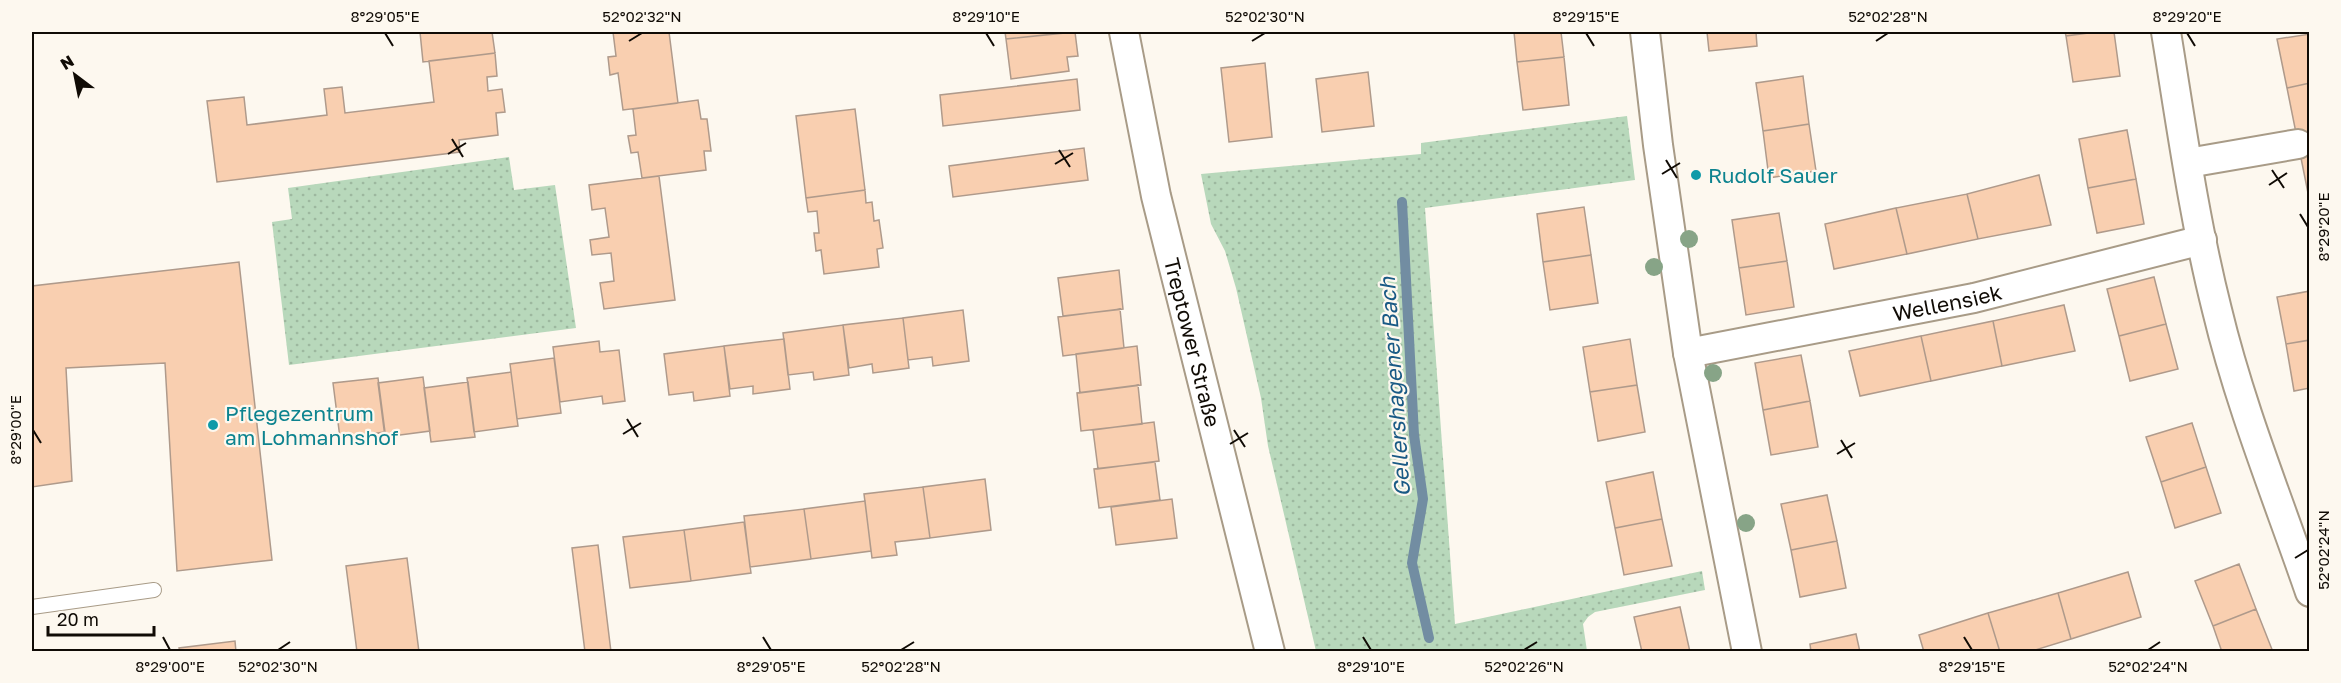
<svg xmlns="http://www.w3.org/2000/svg" width="2341" height="683" font-family="'Golos Text',sans-serif">
  <defs>
    <pattern id="park-dots" width="8" height="8" patternUnits="userSpaceOnUse" patternTransform="scale(1.5)"><rect width="8" height="8" fill="#b8d8bb"/><path d="M2 2h.1M6 6h.1" fill="none" stroke="#9db89f" stroke-width="1.8" stroke-linecap="round"/></pattern>
  </defs>
  <rect width="100%" height="100%" fill="#fdf8ef"/>
  <path fill="url(#park-dots)" d="M1627,116l8,64 -210,28 30,416 247,-53 3,19 -110,22 -7,5 -5,7 4,27h-271l-48,-205 -7,-48 -25,-110 -11,-37 -14,-27 -10,-50 220,-20v-11z
    M509,157l5,33 41,-5 21,143 -287,37 -17,-143 20,-3 -4,-31z"/>
  <g fill="none" stroke-linecap="round" stroke-linejoin="round">
    <path stroke="#728da2" stroke-width="10" d="M1402,202l12,233 9,64 -11,64 17,75"/>
  </g>
  <path fill="#f9cfb0" stroke="#af9a8b" stroke-width="1.5" d="M420,32h72l3,21 -72,9z
    M613,32h56l9,71 -55,7 -5,-37 -8,2 -2,-18 8,-1z
    M1005,32h67l-66,7z
    M1075,32l3,24 -11,1 2,14 -58,8 -5,-40z
    M1514,32h47l3,25 -47,5z
    M1707,32h49l1,14 -48,5z
    M2065,32h31l-30,4z
    M2096,32h18l6,44 -47,6 -7,-46z
    M2310,34v49l-23,5 -10,-49z
    M495,53l2,23 -10,1 1,14 14,-2 3,23 -9,1 2,22 -39,5 1,12 -243,30 -10,-81 37,-4 3,28 80,-10 -3,-26 18,-2 3,26 89,-11 -5,-41z
    M1564,57l5,48 -46,5 -6,-48z
    M1265,63l7,74 -43,5 -8,-74z
    M1368,72l6,54 -52,6 -6,-53z
    M1803,76l6,48 -46,7 -7,-48z
    M1077,79l3,31 -137,16 -3,-31z
    M2310,83v63l-11,2 -12,-60z
    M698,100l3,19h6l4,32h-7l2,19 -64,8 -4,-26 -7,1 -3,-17 8,-1 -3,-26z
    M855,109l10,81 -59,8 -10,-82z
    M1809,124l7,47 -47,7 -6,-47z
    M2127,130l9,49 -48,9 -9,-49z
    M2310,146v57l-11,-55z
    M1084,148l4,32 -135,17 -4,-31z
    M2039,175l12,50 -73,14 -11,-45z
    M659,176l16,124 -71,9 -4,-26 14,-2 -3,-28 -19,2 -2,-15 19,-3 -4,-29 -13,2 -3,-25z
    M2136,179l8,45 -47,9 -9,-45z
    M865,190l1,13 6,-1 2,19 5,-1 4,28 -6,1 2,18 -55,7 -3,-24 -5,1 -2,-18h5l-2,-22 -9,1 -2,-14z
    M1967,194l11,45 -71,15 -11,-46z
    M1584,207l7,48 -48,7 -6,-48z
    M1896,208l11,46 -73,15 -9,-45z
    M1779,213l8,48 -48,7 -7,-48z
    M1591,255l7,48 -48,7 -7,-48z
    M1787,261l7,46 -48,8 -7,-47z
    M239,262l33,298 -95,11 -12,-208 -99,5 6,113 -40,6v-201z
    M1119,270l4,39 -60,7 -5,-38z
    M2154,277l12,47 -47,12 -12,-47z
    M2310,291v49l-24,4 -9,-47z
    M2064,305l11,46 -73,15 -9,-45z
    M1120,309l4,39 -61,8 -5,-39z
    M963,310l6,51 -36,5 -1,-9 -24,3 -5,-42z
    M903,318l6,50 -36,5 -1,-9 -23,4 -6,-43z
    M1993,321l9,45 -71,15 -10,-45z
    M2166,324l12,45 -48,12 -11,-45z
    M843,325l6,50 -35,5 -1,-8 -25,3 -5,-42z
    M1921,336l10,45 -71,15 -11,-45z
    M784,339l6,50 -37,5v-8l-23,3 -6,-43z
    M1630,339l7,46 -47,7 -7,-45z
    M2310,340v48l-16,3 -8,-47z
    M599,341l1,11 19,-2 6,51 -22,3 -1,-8 -42,6 -7,-55z
    M724,346l6,50 -36,5 -1,-9 -24,3 -5,-41z
    M1137,346l4,39 -61,8 -4,-39z
    M1801,355l9,46 -47,9 -8,-47z
    M554,358l7,55 -44,6 -7,-55z
    M511,372l7,54 -44,6 -7,-54z
    M423,377l7,54 -45,6 -7,-54z
    M378,378l7,54 -45,6 -7,-55z
    M468,382l7,55 -44,5 -7,-54z
    M1138,385l4,39 -61,7 -4,-38z
    M1637,385l8,47 -47,9 -8,-49z
    M1810,401l8,46 -47,8 -8,-45z
    M1154,422l5,39 -61,8 -5,-39z
    M2192,423l14,44 -45,15 -15,-45z
    M1155,462l5,38 -61,8 -5,-39z
    M2206,467l15,46 -46,15 -14,-46z
    M1653,472l9,47 -47,9 -9,-46z
    M985,479l6,51 -61,8 -7,-51z
    M923,487l7,51 -35,4 2,13 -25,3 -8,-64z
    M1827,495l10,46 -46,9 -10,-46z
    M1172,499l5,39 -61,7 -5,-38z
    M865,501l6,50 -60,8 -7,-50z
    M804,509l7,50 -61,8 -6,-51z
    M1662,519l10,47 -48,9 -9,-47z
    M744,522l7,51 -60,8 -7,-51z
    M684,530l7,51 -61,7 -7,-51z
    M1837,541l9,47 -46,9 -9,-47z
    M598,545l13,107h-26l-13,-104z
    M407,558l12,94h-62l-11,-86z
    M2239,564l17,45 -43,17 -18,-45z
    M2128,572l13,45 -70,22 -13,-46z
    M2058,593l13,46 -42,13h-29l-12,-39z
    M1680,607l10,45h-48l-8,-35z
    M2256,609l17,43h-51l-9,-26z
    M1988,613l12,39h-76l-5,-17z
    M1856,634l4,18h-49l-1,-8z
    M235,641l1,11h-56l-1,-4z"/>
  <g fill="none" stroke-linecap="round" stroke-linejoin="round">
    <defs>
      <path id="lane" d="M32,607l122,-17"/>
      <g id="street">
        <path id="s1" d="M1124,32l32,164 114,456"/>
        <path d="M1645,32l13,113 30,208 59,299"/>
        <path d="M2166,32c15,92 28,187 51,278 23,96 61,189 93,282"/>
        <path d="M2188,163l110,-19"/>
        <path id="s2" d="M1688,353l286,-55 228,-58"/>
      </g>
    </defs>
    <use href="#lane" stroke="#a89b87" stroke-width="16"/>
    <use href="#street" stroke="#a89b87" stroke-width="32"/>
    <use href="#lane" stroke="#fff" stroke-width="14"/>
    <use href="#street" stroke="#fff" stroke-width="28"/>
  </g>
  <g fill="#87a487">
    <circle cx="1689" cy="239" r="9"/>
    <circle cx="1654" cy="267" r="9"/>
    <circle cx="1713" cy="373" r="9"/>
    <circle cx="1746" cy="523" r="9"/>
  </g>
  <path fill="none" stroke="#100b05" stroke-width="2" d="M385,33l8,13M986,33l8,13M1586,33l8,13M2187,33l8,13M629,41l13,-8M1252,41l13,-8M1876,41l12,-8M452,139l11,18M1059,150l11,17M448,154l18,-11M1666,160l11,18M1055,164l18,-11M2272,170l12,18M1662,174l18,-11M2269,185l18,-12M2300,214l8,13M627,419l11,18M33,430l8,13M1234,430l11,17M623,434l18,-11M1841,440l11,18M1230,444l18,-11M1837,454l18,-11M2295,558l13,-8M163,637l7,13M763,637l8,13M1363,637l8,13M1964,637l8,13M278,650l12,-8M901,650l13,-8M1524,650l13,-8M2148,650l12,-8"/>
  <g fill="#0f9aa8" stroke="#fdf8ef" stroke-width="2">
    <circle cx="1696" cy="175" r="6"/>
    <circle cx="213" cy="425" r="6"/>
  </g>
  <g text-anchor="middle" dominant-baseline="central" stroke-width="4.5" stroke-linejoin="round" paint-order="stroke">
    <g font-size="21" fill="#0d838f" stroke="#fdf8ef" text-anchor="start">
      <text x="1708" y="175">Rudolf Sauer</text>
      <text x="225" y="413">Pflegezentrum<tspan x="225" dy="24">am Lohmannshof</tspan></text>
    </g>
    <g font-size="21" fill="#100b05" stroke="#fdf8ef">
      <text stroke="none"><textPath href="#s2" startOffset="264">Wellensiek</textPath></text>
      <text stroke="none"><textPath href="#s1" startOffset="318">Treptower Straße</textPath></text>
    </g>
    <g font-size="22" font-style="italic" fill="#1a5a85" stroke="#fdf8ef">
      <text transform="translate(1394 387) rotate(-94)">Gellershagener Bach</text>
    </g>
  </g>
  <rect width="2341" height="683" fill="none" stroke="#fdf8ef" stroke-width="66"/>
  <g transform="translate(75 75) rotate(328)" stroke="#fdf8ef" stroke-width="4.5" paint-order="stroke">
  <path d="M0-4.5L10 22L0 15L-10 22Z" fill="#100b05"/>
  <text y="-9" font-size="16" font-weight="bold" text-anchor="middle" fill="#100b05">N</text>
  </g>
  <path d="M48 626v9h106v-9" fill="none" stroke="#100b05" stroke-width="3"/>
  <text x="57" y="626" font-size="18" fill="#100b05" stroke="#fdf8ef" stroke-width="4.5" paint-order="stroke">20 m</text>
  <rect x="33" y="33" width="2275" height="617" fill="none" stroke="#100b05" stroke-width="2"/>
  <g font-size="15" text-anchor="middle" fill="#100b05">
    <text x="385" y="22">8°29'05"E</text>
    <text x="642" y="22">52°02'32"N</text>
    <text x="986" y="22">8°29'10"E</text>
    <text x="1265" y="22">52°02'30"N</text>
    <text x="1586" y="22">8°29'15"E</text>
    <text x="1888" y="22">52°02'28"N</text>
    <text x="2187" y="22">8°29'20"E</text>
    <text transform="translate(2324 227) rotate(-90)" y="5">8°29'20"E</text>
    <text transform="translate(16 430) rotate(-90)" y="5">8°29'00"E</text>
    <text transform="translate(2324 550) rotate(-90)" y="5">52°02'24"N</text>
    <text x="170" y="672">8°29'00"E</text>
    <text x="278" y="672">52°02'30"N</text>
    <text x="771" y="672">8°29'05"E</text>
    <text x="901" y="672">52°02'28"N</text>
    <text x="1371" y="672">8°29'10"E</text>
    <text x="1524" y="672">52°02'26"N</text>
    <text x="1972" y="672">8°29'15"E</text>
    <text x="2148" y="672">52°02'24"N</text>
  </g>
</svg>
